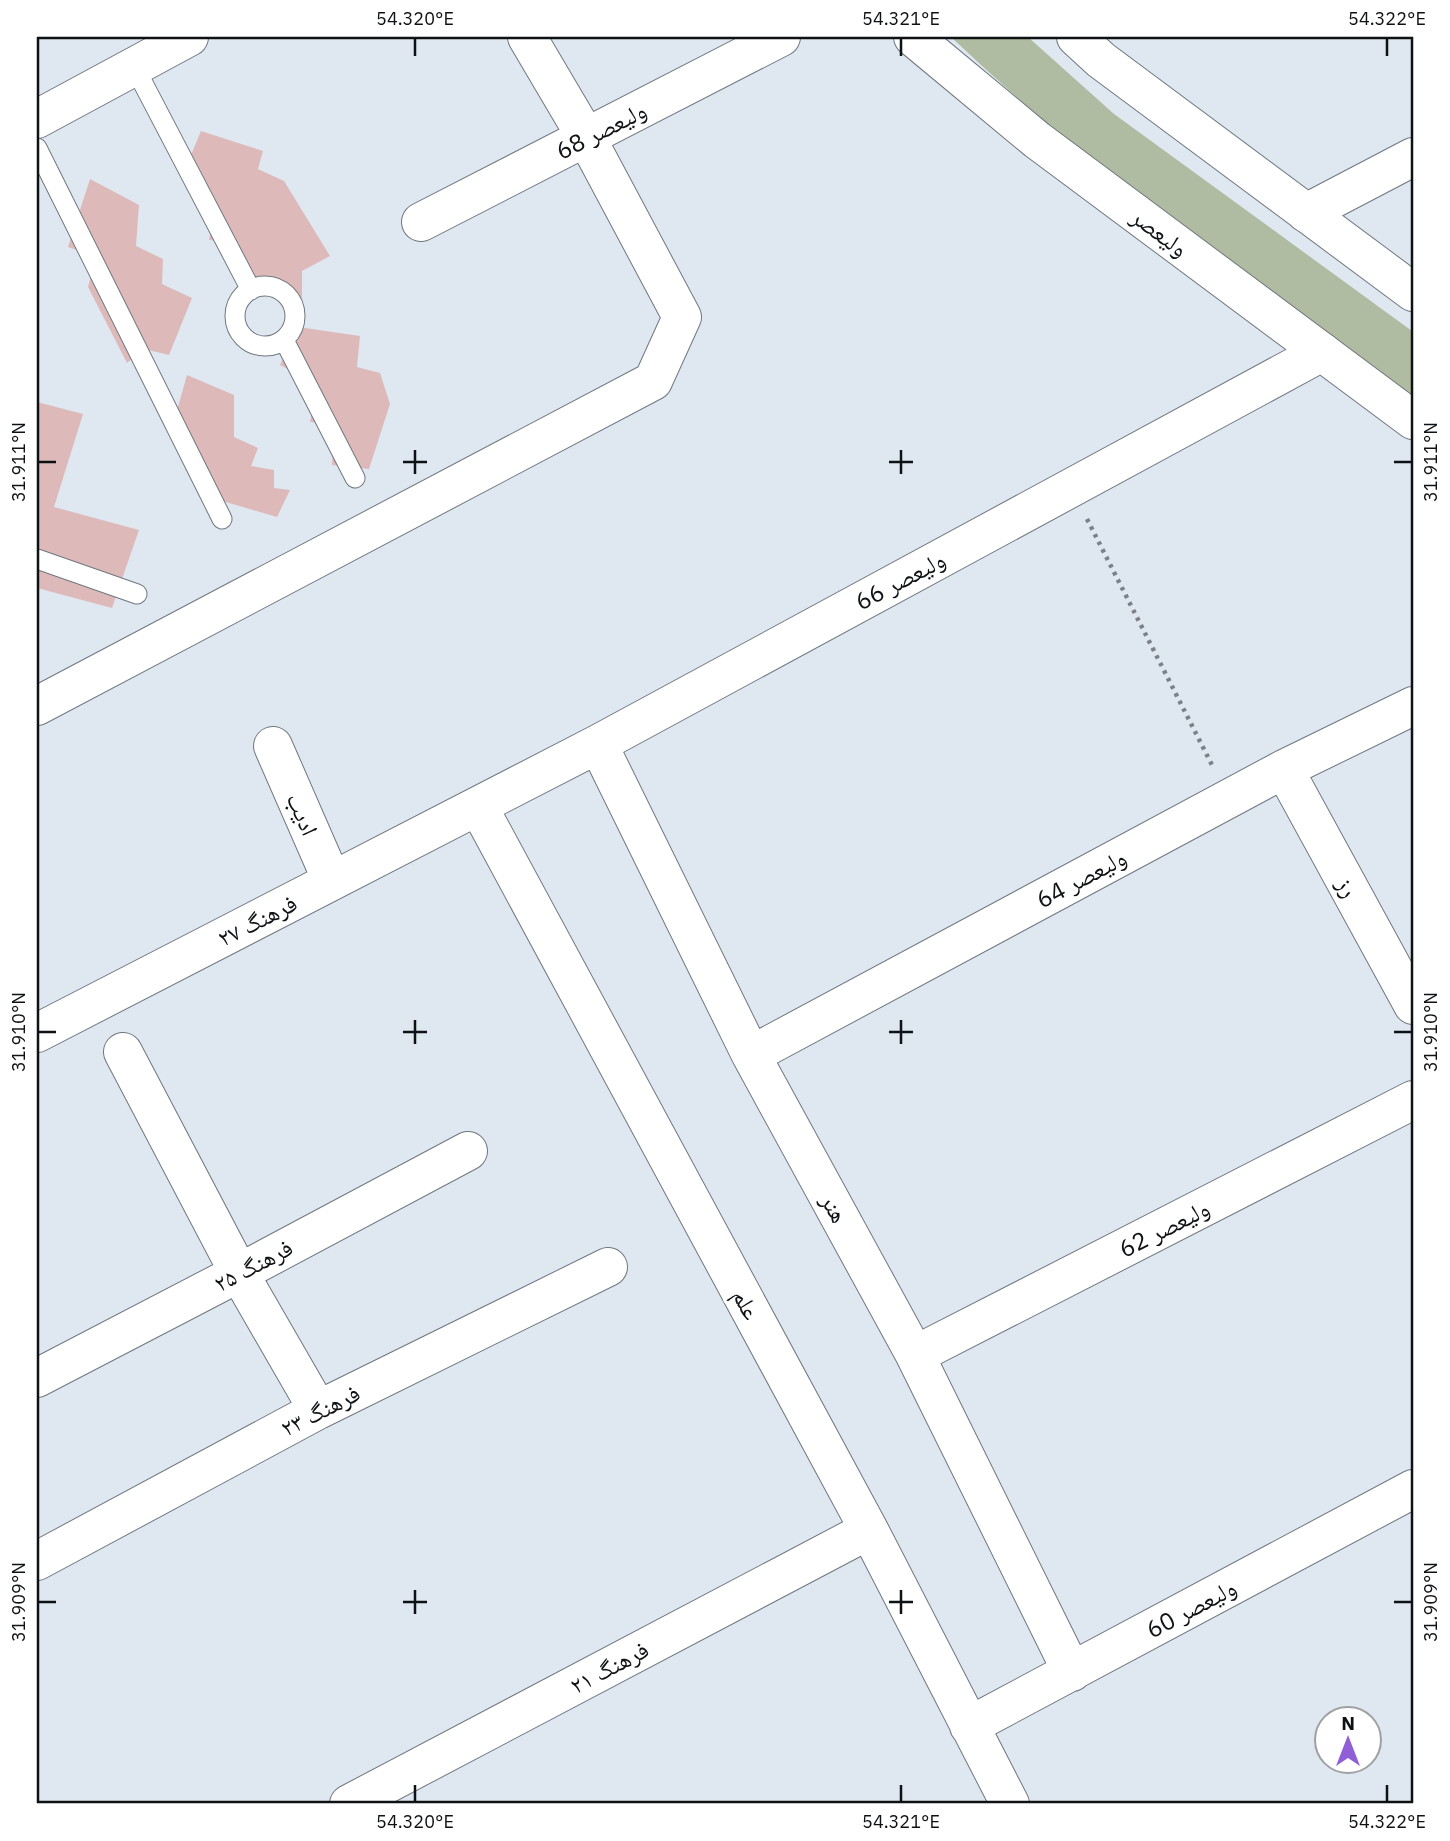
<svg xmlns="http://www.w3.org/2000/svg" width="1450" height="1841" font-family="'IBM Plex Sans','Noto Naskh Arabic',sans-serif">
  <rect width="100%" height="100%" fill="#dfe8f1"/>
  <path fill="#afbca1" d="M951,37h77l86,77 298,217 1,67c-86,-70 -180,-128 -268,-194 -68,-51 -132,-109 -194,-167z"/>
  <path fill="#ddbab9" d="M201,131l62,20 -5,18 26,12 46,75 -28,15v27l-53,-15 -14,-19 4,-21 -30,-3 8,-37 -32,-34z
    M90,179l49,26 -3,41 27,13 -1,25 30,14 -23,57 -25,-6 -17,14 -39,-76 8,-30 -28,-10z
    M298,327l62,9 -3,31 23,6 10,31 -21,65 -37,-4 2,-41 -24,-2 8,-38 -38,-19z
    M187,375l47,20v42l24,11 -7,18 23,4v18l16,2 -13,27 -72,-21 -20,-27 7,-18 -22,-16z
    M37,402l46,12 -29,93 85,23 -27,78 -75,-20z"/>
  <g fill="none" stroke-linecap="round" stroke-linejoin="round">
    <defs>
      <path id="service" d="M134,66l117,224
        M37,148l185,371
        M235 316a30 30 0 1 1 60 0a30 30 0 1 1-60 0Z
        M284,340l71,138
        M37,559l100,35"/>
      <path id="minor" d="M37,119l152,-82
        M1306,213l107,-56
        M421,222l360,-185
        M37,706l616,-325 29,-64 -96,-180 -59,-100
        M598,744l153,311 164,300 157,317
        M273,746l59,135
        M1284,769l129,236
        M478,806l391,724 141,274
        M37,1033l561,-289 724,-392
        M123,1052l116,221 79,137
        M751,1055l533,-286 129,-63
        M915,1355l498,-255
        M37,1378l202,-105 229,-122
        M37,1561l281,-151 290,-143
        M969,1726l444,-237
        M349,1804l520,-274"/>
      <path id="secondary" d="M913,37l124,103 376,280
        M1076,37l25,23 312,232"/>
    </defs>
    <use href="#service" stroke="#6f777f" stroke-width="21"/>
    <use href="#minor" stroke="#6f777f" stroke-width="40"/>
    <use href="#secondary" stroke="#6f777f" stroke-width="40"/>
    <path stroke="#7b8187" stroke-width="4.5" stroke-dasharray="3.5 5" stroke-linecap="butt" d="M1087,519l126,248"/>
    <use href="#service" stroke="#fff" stroke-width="19"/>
    <use href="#minor" stroke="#fff" stroke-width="38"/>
    <use href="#secondary" stroke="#fff" stroke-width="38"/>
  </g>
  <path fill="none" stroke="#0f1215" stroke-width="2.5" d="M415,38v18M901,38v18M1387,38v18M415,450v24M901,450v24M38,462h18M403,462h24M889,462h24M1394,462h18M415,1020v24M901,1020v24M38,1032h18M403,1032h24M889,1032h24M1394,1032h18M415,1590v24M901,1590v24M38,1602h18M403,1602h24M889,1602h24M1394,1602h18M415,1785v17M901,1785v17M1387,1785v17"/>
  <g text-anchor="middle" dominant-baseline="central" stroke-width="6" stroke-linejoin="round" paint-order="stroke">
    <g font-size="24" fill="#0f1215" stroke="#fff">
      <text transform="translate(601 130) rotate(-27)">ولیعصر 68</text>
      <text transform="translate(1160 232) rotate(37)">ولیعصر</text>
      <text transform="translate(900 580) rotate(-28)">ولیعصر 66</text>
      <text transform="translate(303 814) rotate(66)">ادیب</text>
      <text transform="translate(1081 878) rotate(-28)">ولیعصر 64</text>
      <text transform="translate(1348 887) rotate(61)">رز</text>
      <text transform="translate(257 920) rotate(-27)">فرهنگ ۲۷</text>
      <text transform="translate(835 1208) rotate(61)">هنر</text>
      <text transform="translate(1164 1228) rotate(-27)">ولیعصر 62</text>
      <text transform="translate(253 1265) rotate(-28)">فرهنگ ۲۵</text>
      <text transform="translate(747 1304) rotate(62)">علم</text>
      <text transform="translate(320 1410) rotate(-27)">فرهنگ ۲۳</text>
      <text transform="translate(1191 1608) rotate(-28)">ولیعصر 60</text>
      <text transform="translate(609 1667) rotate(-28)">فرهنگ ۲۱</text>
    </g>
  </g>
  <rect width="1450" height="1841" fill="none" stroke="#ffffff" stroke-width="77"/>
  <g transform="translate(1348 1740)"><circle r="33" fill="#ffffff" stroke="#9fa0a1" stroke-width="2"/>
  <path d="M0-5L12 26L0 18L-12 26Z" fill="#905fd8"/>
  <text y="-10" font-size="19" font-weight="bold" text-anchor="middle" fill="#0f1215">N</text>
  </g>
  <rect x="38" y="38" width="1374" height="1764" fill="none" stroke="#0f1215" stroke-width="2.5"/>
  <g font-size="18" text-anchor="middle" fill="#0f1215">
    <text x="415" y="25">54.320°E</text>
    <text x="901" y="25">54.321°E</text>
    <text x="1387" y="25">54.322°E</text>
    <text transform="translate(19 462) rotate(-90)" y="6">31.911°N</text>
    <text transform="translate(1431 462) rotate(-90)" y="6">31.911°N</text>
    <text transform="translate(19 1032) rotate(-90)" y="6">31.910°N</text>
    <text transform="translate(1431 1032) rotate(-90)" y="6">31.910°N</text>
    <text transform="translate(19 1602) rotate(-90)" y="6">31.909°N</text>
    <text transform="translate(1431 1602) rotate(-90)" y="6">31.909°N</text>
    <text x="415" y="1828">54.320°E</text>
    <text x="901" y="1828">54.321°E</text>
    <text x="1387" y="1828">54.322°E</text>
  </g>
</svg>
